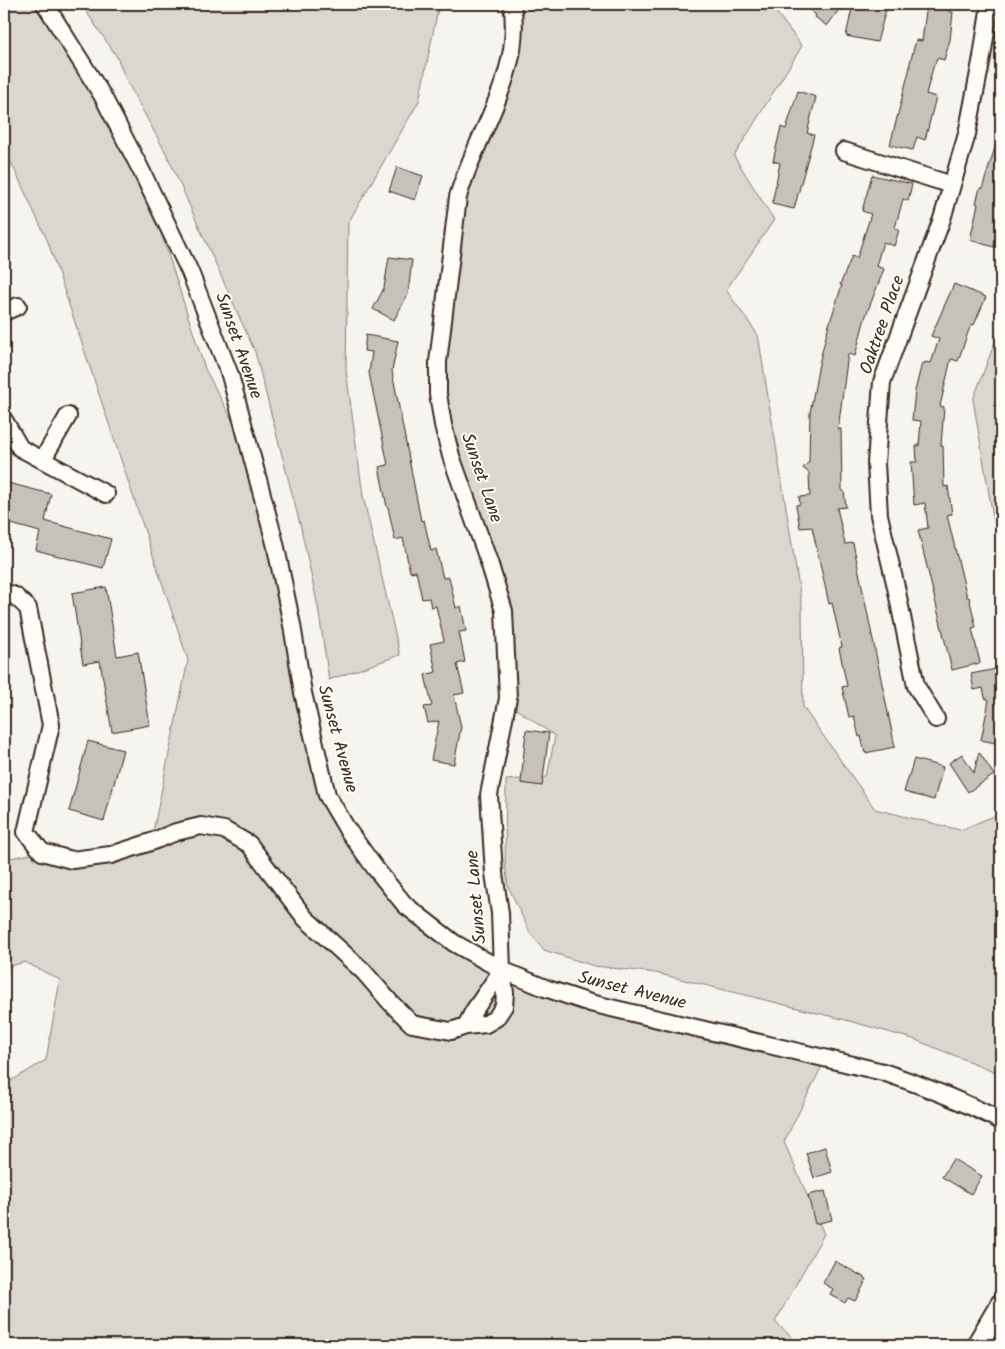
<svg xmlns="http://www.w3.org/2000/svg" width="1005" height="1349" font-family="Kalam,sans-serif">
  <rect width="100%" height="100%" fill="#f5f4ee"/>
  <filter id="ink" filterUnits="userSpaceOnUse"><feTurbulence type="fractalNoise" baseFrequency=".02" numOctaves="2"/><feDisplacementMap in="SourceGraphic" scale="10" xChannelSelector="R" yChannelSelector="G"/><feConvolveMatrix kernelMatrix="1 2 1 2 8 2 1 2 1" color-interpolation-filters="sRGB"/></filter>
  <g filter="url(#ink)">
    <path fill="#dad6d0" stroke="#8a8077" d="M4,4h41l96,166 64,199 49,92 73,334 78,110 141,83 280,70 -42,84 40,92 -49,88 26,23h-797v-260l42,-25 14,-80 -35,-18 -21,6v-109l38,-7 31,8 78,-18 37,-182 -140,-418 -44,-95z
      M81,4h358l-20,97 -71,122 -2,147 17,126 37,159 -71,25 -11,-73 -17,-79 -46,-176 -88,-197 -41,-75 -9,-23z
      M512,4h258l32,42 -68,110 40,64 -48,70 32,45 44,271 1,101 72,102 85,21 41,-17v261l-88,-35 -67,-19 -190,-47 -62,-7 -50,-16 -14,-17 -22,-47 -3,-22 1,-84 41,-3 8,-41 -39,-27 -8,-43 -4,-55 -66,-217 20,-197 47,-114z
      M1001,326v238l-28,-164z"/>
    <path fill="#c7c1bb" stroke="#3b2a1e" d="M801,4h42l-16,22 -12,-9 1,-2z
      M853,4h25l9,2 -10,36 -31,-6z
      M927,4h23l-1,8h4l-3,28 -6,20 -7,-2 -2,6h-1l-8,30 10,3 -11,43 -8,-3 -4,13 -23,-5 20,-78h-1l7,-27 6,1z
      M798,91l18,6 -9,36 7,2 -20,74 -22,-5 8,-41 -7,-2 8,-34 5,2z
      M998,138h3v83l-7,26 -24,-7 8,-36 -2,-1 4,-15 2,1z
      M397,167l26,9 -8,24 -26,-9z
      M872,175l40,9 -4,17 -5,-2 -8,29 4,2 -5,16 -11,-4 -7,24 8,3 -19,49 -10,38 -7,-2 -10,75h3l1,62h2l2,16 -9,1 8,36 8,-1 42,204 -30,6 -4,-17 -2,1 -5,-21 -5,1 -7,-30 5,-1 -8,-38 3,-1 -10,-44 -3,1 -17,-77 -12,1 -4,-23 4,-1 -1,-7 11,-1 -1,-23 -6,-5 6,-6 1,-49 9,-49 9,-36 14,-43h-2l12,-29 5,2 14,-44 -9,-3z
      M389,257l23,3 -4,34 -14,26 -21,-11 11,-21z
      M954,284l32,13 -12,28 -3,-1 -13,37 -7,-2 -11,47 4,1 -3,39h2l1,41 4,-1 4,28 -5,1 20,82h2l7,30 -4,1 8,35 -28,7 -34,-140 10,-2 -3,-25 -11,2 -3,-43h6l-1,-16h3l2,-25 -9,-1 3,-29 7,-28 2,1 1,-2 6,1 8,-24 -8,-3z
      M366,335l32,6 -6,30 29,150 3,-1 7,31 5,-2 7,29 6,-1 7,31 5,-2 5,25 -7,1 6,30 -8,2 7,29 -10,2 7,32 -7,37 -23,-4 8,-39 -11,2 -4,-16 8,-1 -7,-31 11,-3 -6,-28 14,-3 -8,-35 -5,1 -2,-9 -7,1 -6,-28 -6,1 -7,-34 -8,2 -7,-33h-1l-8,-40 9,-2 -19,-92 3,-21 -8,-1z
      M4,482l47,12 -6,27 66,18 -8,29 -67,-18 4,-18 -36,-10z
      M106,587l11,69 21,-4 12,73 -38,7 -12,-71 -17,3 -11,-71z
      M1001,668v76l-20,-4 8,-40 -4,-2 -2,-10 -9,2 -3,-16z
      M526,730l23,3 -7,53 -21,-3z
      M88,741l35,9 -19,71 -35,-10z
      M979,752l15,23 -26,17 -19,-29 13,-9 12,19z
      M914,759l29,8 -9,33 -30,-8z
      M825,1147l7,25 -18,6 -8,-25z
      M953,1159l29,17 -11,18 -29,-17z
      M825,1191l7,29 -17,4 -7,-29z
      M835,1261l32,18 -12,22 -7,-3 -3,5 -15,-9 3,-5 -10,-6z"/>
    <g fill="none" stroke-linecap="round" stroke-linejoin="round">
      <defs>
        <path id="minor" d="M45,4l57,91 39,75 49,102 40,103 45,168 17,82 11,68 24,102 20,34 28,39 30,37 49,38 48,27 43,18 45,15 293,69c41,14 80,29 118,49
          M844,151l108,34
          M4,312l14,-6
          M4,420l16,28 86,46
          M43,459l25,-43
          M4,592l11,4 13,12 23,117 -25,107 16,20 30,8 39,-5 40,-13 25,-10 25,-6 23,4 25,14 56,74 58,53 27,31 22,22 39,7 15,-5 20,-2 10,-6 8,-12 1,-13 -3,-23 -2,-57 -6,-40 -5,-78 19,-97 -4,-87 -15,-49 -38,-106 -8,-31 -5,-31v-32l20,-165c18,-65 66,-123 54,-193
          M936,719l-20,-33 -20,-99 -17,-72 -3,-52 6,-81 60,-163 25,-85 15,-77 8,-53
          M466,1026l7,-14 29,-42"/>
        <path id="major" d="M977,1345l24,-41"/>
      </defs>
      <use href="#minor" stroke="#3b2a1e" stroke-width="20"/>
      <use href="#major" stroke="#3b2a1e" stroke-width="24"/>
      <use href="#minor" stroke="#fdfcf7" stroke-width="16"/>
      <use href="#major" stroke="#fdfcf7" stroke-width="20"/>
    </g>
  </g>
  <g text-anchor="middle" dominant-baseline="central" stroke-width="4" stroke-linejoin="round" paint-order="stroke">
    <g font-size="18" fill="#3b2a1e" stroke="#fdfcf7">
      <text transform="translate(883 325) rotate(-71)">Oaktree Place</text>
      <text transform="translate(238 346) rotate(71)">Sunset Avenue</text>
      <text transform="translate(481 478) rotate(71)">Sunset Lane</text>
      <text transform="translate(337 739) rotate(75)">Sunset Avenue</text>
      <text transform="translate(477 897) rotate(-95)">Sunset Lane</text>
      <text transform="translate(632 991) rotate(14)">Sunset Avenue</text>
    </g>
  </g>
  <rect width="1005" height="1349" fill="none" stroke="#fdfcf7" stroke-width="20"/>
  <rect x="10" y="10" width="985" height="1329" fill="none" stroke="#3b2a1e" stroke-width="2" filter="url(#ink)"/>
</svg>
